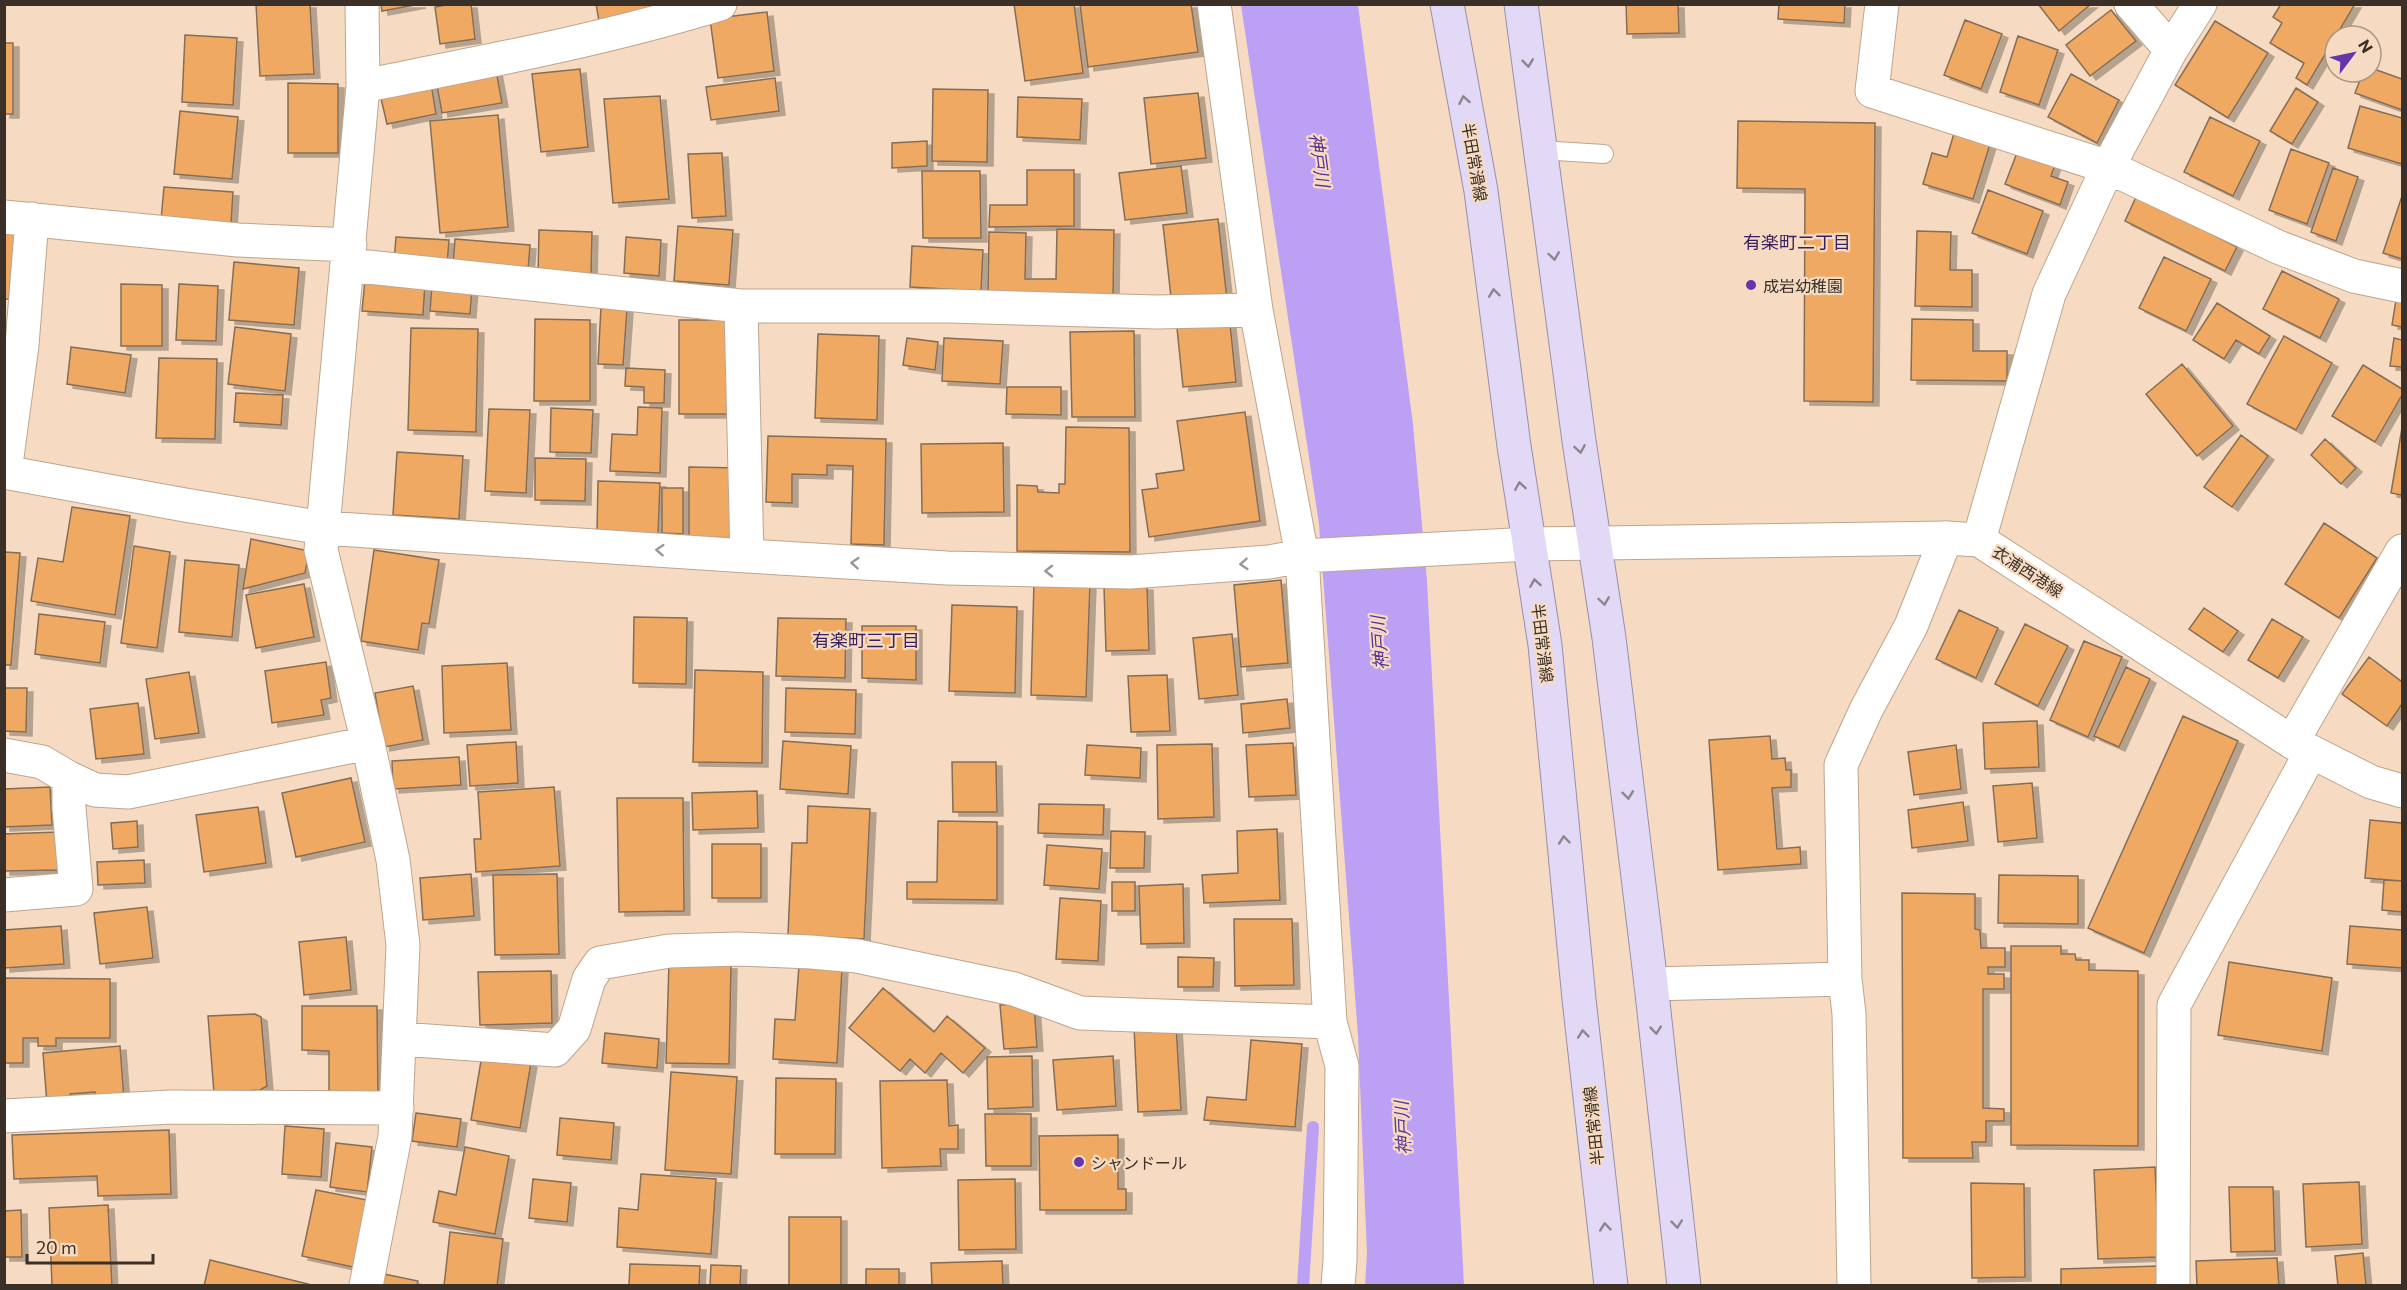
<svg xmlns="http://www.w3.org/2000/svg" width="2407" height="1290" font-family="Commissioner,'Noto Sans JP',sans-serif">
  <defs>
    <filter id="shadow"><feDropShadow dx="6" dy="4" stdDeviation="0" flood-color="#0004"/></filter>
  </defs>
  <rect width="100%" height="100%" fill="#f6dbc2"/>
  <path fill="#bba0f4" d="M1241,5h117l55,419 14,157 37,704h-99l2,-31 -9,-219 -39,-511z"/>
  <g fill="none" stroke-linecap="round" stroke-linejoin="round">
    <path stroke="#bba0f4" stroke-width="12" d="M1303,1286l10,-159"/>
  </g>
  <path fill="#f0a962" stroke="#856d57" stroke-width="1.5" filter="url(#shadow)" d="M256,4h54l4,70 -54,2z
    M381,4h39l-38,7z
    M452,4h19l4,35 -35,5 -5,-37z
    M596,4h62l1,8 -60,9z
    M1014,4h60l9,69 -58,8z
    M1080,4h111l7,48 -110,15z
    M1626,4h52l1,29 -52,1z
    M1779,4h66l-1,19 -66,-4z
    M2038,4h53l-32,27z
    M2281,4h74l-48,81 -11,-7 8,-15 -34,-20 12,-20 -9,-6z
    M2111,10l25,31 -46,35 -24,-31z
    M767,12l7,59 -56,7 -8,-59z
    M1965,20l37,14 -21,55 -37,-14z
    M2215,21l53,32 -40,65 -53,-33z
    M185,35l52,3 -4,67 -51,-3z
    M2018,36l40,14 -19,55 -39,-13z
    M4,43h9v71h-9z
    M2371,68l31,11v31l-47,-17 8,-21h8z
    M580,69l8,78 -47,5 -9,-78z
    M496,70l6,33 -60,10 -6,-33z
    M2071,74l48,26 -22,43 -49,-26z
    M775,78l4,33 -68,9 -5,-33z
    M288,83l50,1v69h-50z
    M431,83l5,31 -49,10 -7,-30z
    M2296,88l22,14 -26,42 -22,-13z
    M933,89l55,1 -1,72 -55,-1z
    M1198,93l8,65 -55,6 -7,-66z
    M660,96l9,103 -56,4 -9,-104z
    M1018,97l64,2 -2,41 -63,-3z
    M2360,106l42,12v46l-54,-16z
    M180,111l58,6 -6,62 -58,-5z
    M498,115l10,112 -68,6 -10,-112z
    M2210,117l50,24 -27,55 -49,-24z
    M1738,121l137,2 -2,279 -69,-1 1,-212 -68,-1z
    M1955,130l36,11 -18,58 -50,-15 9,-31 15,4z
    M927,141v25l-35,2v-25z
    M2020,145l37,14 -6,17 17,6 -8,23 -55,-21z
    M2291,149l38,14 -22,61 -38,-14z
    M722,153l4,63 -34,2 -4,-64z
    M1181,166l6,47 -62,7 -6,-47z
    M2333,168l25,9 -22,64 -25,-9z
    M1027,170h47v56l-85,1 1,-22h37z
    M922,171h58l1,67h-58z
    M164,187l69,5 -2,32 -70,-4z
    M1988,190l55,21 -16,43 -55,-21z
    M2137,195l100,52 -12,24 -100,-50z
    M2402,196v63l-19,-6z
    M1218,219l9,80 -55,7 -9,-81z
    M678,226l55,4 -4,55 -55,-4z
    M1057,229l57,1 -1,69 -125,-2 1,-65 37,1 -1,46h31z
    M4,230l11,1 -6,68h-5z
    M539,230l53,2 -1,43h-53z
    M1917,231l34,1 -1,38h22v37l-57,-1z
    M396,237l53,3 -2,25 -53,-4z
    M626,237l35,3 -2,36 -35,-3z
    M455,239l75,6 -2,26 -75,-6z
    M912,246l71,4 -2,41 -71,-4z
    M2164,257l47,22 -25,52 -47,-23z
    M234,262l65,6 -5,57 -65,-5z
    M2282,271l57,28 -19,39 -57,-29z
    M365,280l60,4 -2,31 -61,-4z
    M121,284l41,1v61h-41z
    M179,284l39,2 -2,55 -40,-1z
    M432,284l40,3 -2,27 -40,-3z
    M2396,300l6,1v26l-10,-2z
    M2217,303l53,33 -11,18 -23,-14 -12,19 -31,-19z
    M601,307l26,2 -4,56 -25,-1z
    M535,319l55,1v81h-56z
    M1912,319l61,1v31h34v30l-96,-1z
    M679,320h56l-1,94h-55z
    M1230,324l6,58 -53,5 -6,-59z
    M235,327l56,7 -6,57 -57,-7z
    M411,328l67,1 -2,103 -68,-2z
    M1134,331l1,86h-63l-2,-85z
    M818,334l61,2 -2,84 -62,-2z
    M2284,336l48,27 -36,67 -49,-26z
    M907,338l31,4 -3,28 -32,-5z
    M944,338l59,3 -3,43 -58,-3z
    M2394,338l8,2v27l-12,-1z
    M71,347l60,8 -6,38 -58,-9z
    M159,358l58,1 -2,80 -59,-1z
    M2182,364l51,62 -36,30 -51,-62z
    M2363,365l39,24v6l-27,47 -43,-26z
    M626,368l39,2 -1,33h-20v-16l-19,-1z
    M1007,387h54v28l-55,-1z
    M236,393l47,2 -2,30 -47,-3z
    M638,407l24,1 -2,65 -50,-2 2,-37 25,1z
    M551,408l42,2 -2,43 -41,-1z
    M489,409l41,1 -4,83 -41,-2z
    M1245,412l15,109 -111,16 -7,-47 16,-2 -2,-14 28,-4 -7,-49z
    M1066,427l63,1 1,124 -113,-1v-66l20,1 1,6 21,1v-9h6z
    M2402,428v67l-11,-2z
    M2241,435l27,21 -36,51 -28,-20z
    M768,436l118,3 -2,106 -33,-1 2,-78 -26,-1v10l-35,-1v29l-26,-1z
    M2325,439l31,29 -15,16 -30,-29z
    M1003,443l1,69 -82,1 -1,-69z
    M397,452l66,4 -4,63 -66,-4z
    M535,458l51,1 -1,42 -50,-1z
    M689,467l51,1 -1,70 -50,-1z
    M598,481l62,2 -2,52 -61,-2z
    M662,488h21v46l-21,-1z
    M72,507l58,9 -15,99 -84,-14 7,-43 25,4z
    M2324,523l53,35 -38,60 -54,-34z
    M251,539l58,12 -4,22 -62,16z
    M134,546l36,6 -13,96 -36,-5z
    M374,550l65,10 -10,64 -7,-1 -4,27 -57,-9z
    M4,552l16,1 -9,112h-7z
    M185,560l54,5 -7,72 -53,-5z
    M1281,580l7,83 -47,4 -7,-82z
    M1034,581l56,2 -4,114 -55,-2z
    M304,584l10,53 -58,11 -10,-53z
    M1147,586l2,64 -43,1 -2,-64z
    M952,605l65,2 -2,86 -66,-2z
    M2204,608l34,23 -15,21 -34,-23z
    M1959,610l39,18 -22,50 -40,-19z
    M39,614l66,8 -5,41 -65,-9z
    M634,617l53,1 -1,66 -53,-1z
    M778,618l68,1 -1,59 -69,-2z
    M2272,619l31,18 -25,41 -30,-18z
    M2025,624l43,22 -30,60 -43,-22z
    M862,626h54v54l-54,-2z
    M1232,634l6,61 -39,4 -6,-61z
    M2084,641l38,16 -34,80 -38,-17z
    M2369,657l33,25v22l-15,22 -45,-32z
    M326,662l5,36 -10,2 3,15 -52,8 -7,-52z
    M507,663l4,67 -67,3 -2,-67z
    M2126,667l24,12 -31,68 -25,-11z
    M695,670l68,2 -1,91 -69,-1z
    M189,672l10,61 -44,6 -9,-60z
    M1167,675l3,56 -39,1 -3,-56z
    M413,686l10,54 -39,7 -9,-54z
    M4,688h23l-1,44 -22,-1z
    M786,688l70,2 -1,44 -70,-2z
    M1287,699l3,29 -47,5 -2,-29z
    M138,703l6,51 -48,5 -6,-50z
    M2183,716l55,25 -94,212 -56,-25z
    M2037,721l2,46 -54,2 -2,-46z
    M1770,736l2,23 13,-1 1,12h5v17l-19,1 5,61 23,-2 1,17 -83,6 -9,-130z
    M783,741l68,5 -3,48 -68,-5z
    M516,742l2,41 -48,3 -3,-41z
    M1293,743l3,52 -47,2 -3,-52z
    M1212,744l2,73 -56,2 -1,-74z
    M1087,745l54,3 -1,30 -55,-3z
    M1956,745l5,44 -47,6 -6,-43z
    M459,757l2,28 -68,4 -1,-28z
    M952,762h44l1,50h-44z
    M351,778l14,64 -69,15 -14,-64z
    M2032,783l5,55 -39,4 -5,-56z
    M50,787l2,38 -48,2v-38z
    M554,787l6,79 -84,6 -2,-33h7l-3,-47z
    M757,791l1,37 -65,2 -1,-37z
    M617,798h66l1,113 -65,1z
    M1963,802l5,39 -56,7 -4,-38z
    M1039,804l65,1 -1,30 -65,-2z
    M808,806l62,3 -6,130 -76,-4 4,-92h15z
    M258,807l8,56 -62,9 -8,-57z
    M2370,820l32,3v58l-37,-3z
    M137,821l1,26 -25,2 -2,-26z
    M938,821l59,1v78l-90,-1v-17h30z
    M1277,829l3,71 -76,3 -2,-28 36,-2 -1,-42z
    M1111,831l34,1 -1,36h-34z
    M58,832l2,38 -56,1v-37z
    M712,844h49v54h-49z
    M1047,845l55,4 -3,40 -55,-4z
    M144,860l1,23 -47,2 -1,-23z
    M471,874l3,42 -51,4 -3,-42z
    M557,874l2,80 -64,1 -2,-80z
    M1999,875l79,1v48l-80,-1z
    M2384,880l18,1v31l-20,-2z
    M1112,882h23v29h-23z
    M1183,884l1,59 -43,1 -2,-58z
    M1902,893l73,1v35l5,1 1,18h24v19h-17v7h16v15h-21v119l21,1v12h-18v21h-14l1,16h-70z
    M1060,898l41,3 -3,60 -42,-2z
    M147,907l6,51 -53,6 -6,-51z
    M1234,919h58l2,66 -59,1z
    M61,926l3,38 -60,4v-38z
    M2350,926l52,4v38l-55,-4z
    M346,937l5,53 -47,5 -5,-53z
    M2011,946h50v8h14l1,6h13v10l49,1v175l-127,-1z
    M1178,957l36,1 -1,29h-35z
    M2229,962l103,16 -10,73 -104,-16z
    M669,963l62,2 -2,99 -63,-1z
    M799,965l43,3 -5,95 -64,-4 2,-40 20,1z
    M551,971l1,52 -72,2 -2,-53z
    M4,978l106,1v59h-54v8h-18v-8h-15v25h-19z
    M883,988l51,44 13,-16 38,32 -22,25 -22,-20 -16,20 -15,-14 -10,12 -51,-43z
    M1034,1003l3,44 -33,2 -4,-44z
    M302,1006h75l1,92h-49v-47l-27,-1z
    M255,1014l6,3 6,69 -7,4 -46,3 -6,-77z
    M1176,1025l5,85 -43,2 -4,-85z
    M605,1033l54,6 -2,29 -55,-5z
    M1251,1040l51,4 -7,83 -91,-7 3,-23 39,3z
    M120,1046l4,53 -28,2 -1,-9 -25,2 1,8 -24,2 -4,-51z
    M482,1055l49,8 -11,65 -49,-8z
    M1032,1056l1,51 -45,2 -1,-52z
    M1113,1056l3,50 -59,4 -4,-50z
    M671,1072l66,5 -6,97 -66,-4z
    M776,1078l60,1 -1,75h-60z
    M947,1080l2,46 9,-1v24h-18l1,17 -59,2 -2,-87z
    M416,1113l45,6 -4,28 -45,-6z
    M985,1114h46v52h-45z
    M560,1118l54,5 -3,37 -54,-5z
    M285,1126l39,3 -3,48 -39,-3z
    M169,1130l2,64 -73,2 -1,-20 -83,3 -2,-44z
    M1118,1135v54h8v21h-86l-1,-74z
    M336,1143l36,4 -5,45 -37,-5z
    M465,1147l44,9 -14,78 -62,-12 6,-31 17,4z
    M2155,1167l4,90 -61,2 -4,-89z
    M641,1174l75,5 -5,75 -94,-7 2,-39 19,2z
    M533,1179l38,4 -4,39 -38,-4z
    M1015,1179l1,70 -57,1 -1,-70z
    M2359,1182l3,62 -56,3 -3,-63z
    M1971,1183l53,1 1,93 -53,1z
    M2229,1187h44l2,64 -44,1z
    M316,1190l51,10 -14,67 -51,-11z
    M108,1205l4,81h-60l-3,-78z
    M21,1210l1,47h-18v-46z
    M789,1217h52v69h-52z
    M450,1232l53,7 -6,47h-53z
    M2363,1253l3,32 -28,1 -3,-30z
    M2277,1258l2,28h-82l-1,-25z
    M210,1260l106,26h-112z
    M1002,1261l1,25h-71l-1,-23z
    M630,1264l70,2 -1,20h-70z
    M711,1265l30,1 -1,20h-30z
    M2158,1266v20h-97v-17z
    M866,1269h33v17h-33z
    M384,1274l34,7 -1,5h-35z"/>
  <g fill="none" stroke-linecap="round" stroke-linejoin="round">
    <defs>
      <path id="lane" d="M1540,150l64,4"/>
      <path id="street" d="M362,4l1,82 -42,464 47,193 25,117 10,85 -8,191 -29,150
        M1214,4l42,306 46,246 28,466 12,44 -2,194 -2,26
        M1882,4l-10,87 236,76 170,80 76,29 48,10
        M2131,4l40,46
        M363,86c120,-24 240,-46 357,-82
        M4,217l234,23 112,5
        M349,265l392,41h209l207,6 99,-2
        M741,306l6,250
        M4,472l181,33 138,23 424,28 200,12 183,4 139,-10 33,-6 227,-12
        M5,472l17,-127 10,-126
        M1979,540l70,-246 59,-127 63,-117 29,-46
        M2292,742l110,-191
        M4,755l38,7 27,16 26,12 33,2 240,-49
        M4,895l72,-6 -7,-81v-30
        M1651,984l194,-5
        M400,1039l155,11 19,-21 15,-50 11,-16 69,-12 69,-2 73,3 46,4 157,33 66,24 250,9
        M4,1116l167,-9 226,1
        M1854,1286l-5,-272 -4,-35 -4,-214 25,-55 45,-84 35,-88
        M2173,1286l1,-281 137,-253"/>
      <path id="secondary" d="M1529,544l417,-6 33,2 313,202 79,40 31,9"/>
      <path id="primary" d="M1447,4l34,187 33,255 31,199 34,354 32,287
        M1521,4l58,437 30,197 42,346 33,302"/>
    </defs>
    <use href="#lane" stroke="#bea58d" stroke-width="20"/>
    <use href="#street" stroke="#bea58d" stroke-width="35"/>
    <use href="#secondary" stroke="#bea58d" stroke-width="35"/>
    <use href="#primary" stroke="#9a8daa" stroke-width="35"/>
    <use href="#lane" stroke="#fff" stroke-width="18"/>
    <use href="#street" stroke="#fff" stroke-width="33"/>
    <use href="#secondary" stroke="#fff" stroke-width="33"/>
    <use href="#primary" stroke="#e1d9f6" stroke-width="33"/>
  </g>
  <defs><path id="oneway-chevron" d="M-2-3.5L2.5 0L-2 3.5" fill="none" stroke-width="1.6" stroke-linecap="round" stroke-linejoin="round" transform="scale(1.5)"/></defs>
  <g stroke="#8e848e">
    <use href="#oneway-chevron" transform="translate(1528 63) rotate(83)"/>
    <use href="#oneway-chevron" transform="translate(1464 100) rotate(-100)"/>
    <use href="#oneway-chevron" transform="translate(1554 256) rotate(82)"/>
    <use href="#oneway-chevron" transform="translate(1494 293) rotate(-97)"/>
    <use href="#oneway-chevron" transform="translate(1580 449) rotate(81)"/>
    <use href="#oneway-chevron" transform="translate(1520 486) rotate(-99)"/>
    <use href="#oneway-chevron" transform="translate(1535 583) rotate(-99)"/>
    <use href="#oneway-chevron" transform="translate(1604 601) rotate(82)"/>
    <use href="#oneway-chevron" transform="translate(1628 795) rotate(83)"/>
    <use href="#oneway-chevron" transform="translate(1564 840) rotate(-96)"/>
    <use href="#oneway-chevron" transform="translate(1656 1030) rotate(84)"/>
    <use href="#oneway-chevron" transform="translate(1583 1034) rotate(-96)"/>
    <use href="#oneway-chevron" transform="translate(1677 1224) rotate(84)"/>
    <use href="#oneway-chevron" transform="translate(1605 1227) rotate(-96)"/>
  </g>
  <g stroke="#9d9893">
    <use href="#oneway-chevron" transform="translate(660 550) rotate(-176)"/>
    <use href="#oneway-chevron" transform="translate(855 563) rotate(-176)"/>
    <use href="#oneway-chevron" transform="translate(1244 564) rotate(176)"/>
    <use href="#oneway-chevron" transform="translate(1049 571) rotate(-180)"/>
  </g>
  <g fill="#6634ab" stroke="#f6dbc2" stroke-width="2">
    <circle cx="1751" cy="285" r="6"/>
    <circle cx="1079" cy="1162" r="6"/>
  </g>
  <g text-anchor="middle" dominant-baseline="central" stroke-width="4.5" stroke-linejoin="round" paint-order="stroke">
    <g font-size="16" fill="#3b3027" stroke="#f6dbc2">
      <text transform="translate(1475 162) rotate(80)">半田常滑線</text>
      <text transform="translate(2028 571) rotate(33)">衣浦西港線</text>
      <text transform="translate(1543 643) rotate(83)">半田常滑線</text>
      <text transform="translate(1593 1126) rotate(-96)">半田常滑線</text>
    </g>
    <g font-size="16" fill="#3b3027" stroke="#f6dbc2" text-anchor="start">
      <text x="1763" y="285">成岩幼稚園</text>
      <text x="1091" y="1162">シャンドール</text>
    </g>
    <g font-size="18" font-style="italic" fill="#5b3494" stroke="#f6dbc2">
      <text transform="translate(1320 160) rotate(82)">神戸川</text>
      <text transform="translate(1379 643) rotate(-94)">神戸川</text>
      <text transform="translate(1402 1128) rotate(-93)">神戸川</text>
    </g>
    <g font-size="18" fill="#38215c" stroke="#f6dbc2">
      <text x="1797" y="242">有楽町二丁目</text>
      <text x="866" y="640">有楽町三丁目</text>
    </g>
  </g>
  <rect width="2407" height="1290" fill="none" stroke="#3b3027" stroke-width="12"/>
  <g transform="translate(2353 54) rotate(58)"><circle r="28" fill="#f6dbc2" stroke="#ab9784" stroke-width="1.5"/>
  <path d="M0-4.5L10 22L0 15L-10 22Z" fill="#6634ab"/>
  <text y="-9" font-size="16" font-weight="bold" text-anchor="middle" fill="#3b3027">N</text>
  </g>
  <path d="M27 1254v9h126v-9" fill="none" stroke="#3b3027" stroke-width="3"/>
  <text x="36" y="1254" font-size="18" fill="#3b3027" stroke="#f6dbc2" stroke-width="4.5" paint-order="stroke">20 m</text>
</svg>
